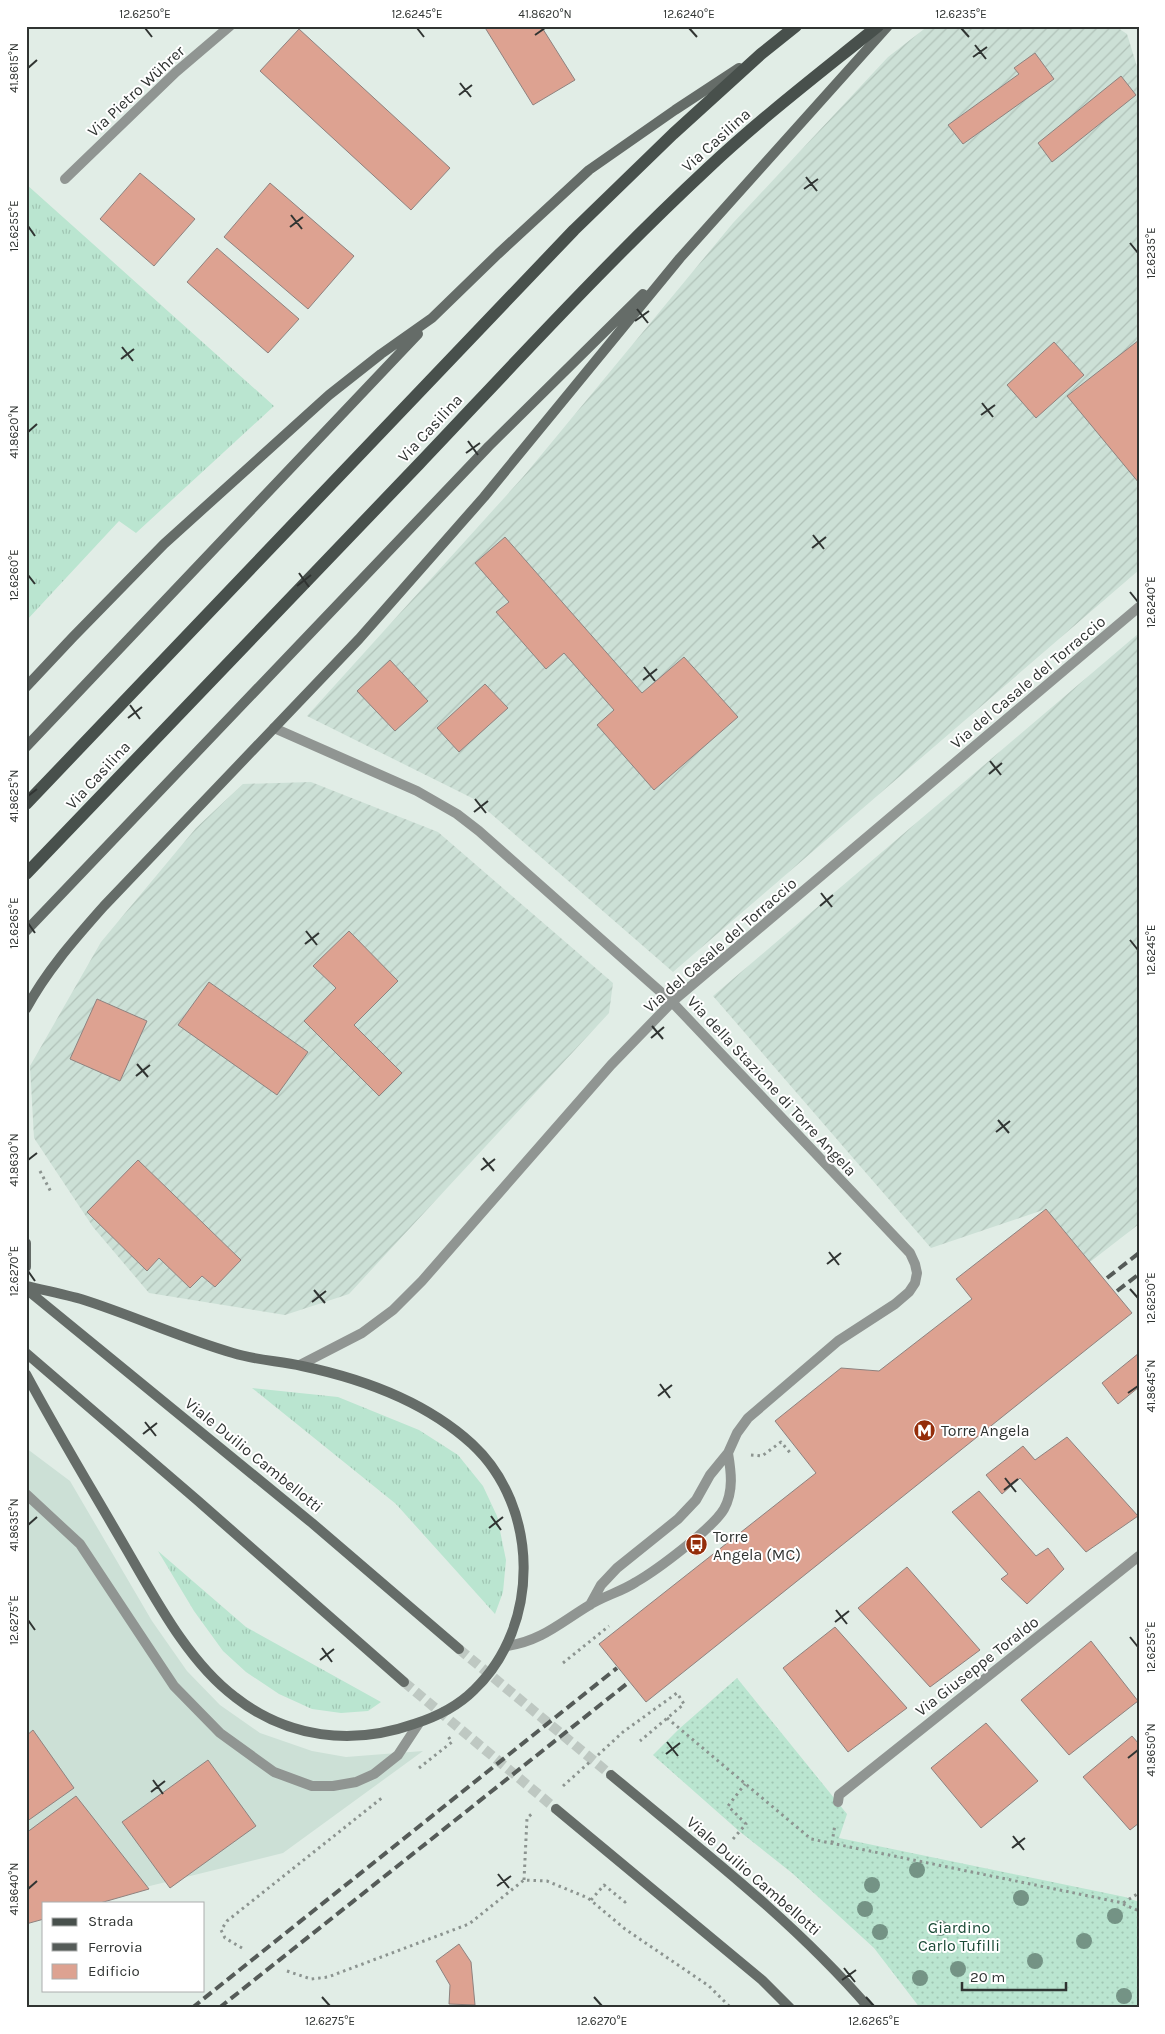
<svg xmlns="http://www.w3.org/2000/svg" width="1165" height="2034" font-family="Karla,sans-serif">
  <defs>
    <pattern id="industrial-furrows" width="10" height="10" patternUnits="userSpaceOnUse" patternTransform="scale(1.25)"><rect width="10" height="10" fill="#cce0d6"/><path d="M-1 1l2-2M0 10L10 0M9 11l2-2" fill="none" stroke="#b0c1b8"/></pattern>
    <pattern id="grass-tufts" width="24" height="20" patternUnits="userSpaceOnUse" patternTransform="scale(1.25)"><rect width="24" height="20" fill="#bae5d0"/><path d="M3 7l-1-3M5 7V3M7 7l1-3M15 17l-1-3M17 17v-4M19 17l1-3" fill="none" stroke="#a0c5b3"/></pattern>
    <pattern id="garden-dots" width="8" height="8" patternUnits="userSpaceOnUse" patternTransform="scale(1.25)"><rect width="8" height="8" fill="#bae5d0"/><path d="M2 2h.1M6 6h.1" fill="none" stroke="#a0c5b3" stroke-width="1.8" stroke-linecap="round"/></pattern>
  </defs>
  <rect width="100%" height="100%" fill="#e1ede6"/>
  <path fill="#cce0d6" d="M26,1448l44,33 82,140 35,50 33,34 40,28 52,18 34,6 77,-6 -140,102 -202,50h-37l-18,13z"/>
  <path fill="url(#industrial-furrows)" d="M928,26h187l12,8 12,39v497l-466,402 -199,-173 -167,-83 216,-239 210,-254 155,-166z
    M1139,633v591l-49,38 -44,-53 -115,39 -218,-252z
    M311,782l127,50 175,151 -4,30 -260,281 -64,21 -136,-22 -56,-66 -59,-89 -4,-72 71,-124 95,-114 47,-44z"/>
  <path fill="url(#grass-tufts)" d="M26,184l248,222 -138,127 -17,-12 -93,100z
    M252,1388l86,9 81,33 39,25 25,31 14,30 9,44 -3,32 -8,22 -99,-110z
    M158,1551l88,76 135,75 -13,9 -27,2 -29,-4 -33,-15 -33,-22 -23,-21 -29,-40z"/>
  <path fill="url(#garden-dots)" d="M737,1678l110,136 -8,24 286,59 14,5v106h-219l-46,-60 -82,-75 -53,-42 -86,-76 26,-26z"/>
  <path fill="#dda291" stroke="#8e827f" d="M484,26h57l34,54 -42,25z
    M299,29l151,139 -39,42 -151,-139z
    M1035,53l19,26 -91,65 -15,-19 71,-51 -5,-6z
    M1121,76l15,19 -84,67 -14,-19z
    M140,173l55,46 -41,47 -54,-47z
    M270,183l84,73 -46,53 -84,-72z
    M217,248l82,71 -31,34 -81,-71z
    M1139,340v143l-72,-87z
    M1054,342l30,33 -48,43 -29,-33z
    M505,537l137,156 42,-36 54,60 -84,73 -57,-65 17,-15 -50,-57 -18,16 -50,-57 13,-10 -34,-39z
    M390,660l38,41 -33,30 -38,-40z
    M485,684l23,24 -49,44 -22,-24z
    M349,931l49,50 -44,44 48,48 -23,23 -75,-75 32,-33 -23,-22z
    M209,982l99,70 -31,43 -99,-70z
    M97,999l50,22 -27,60 -50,-22z
    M138,1160l103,100 -26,27 -13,-11 -12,12 -31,-30 -12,13 -60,-59z
    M1046,1209l86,104 -486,389 -47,-58 217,-171 -41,-52 66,-53 38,3 93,-72 -16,-20z
    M1139,1353v34l-21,17 -16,-21z
    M1067,1437l71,79 -52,36 -66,-74 -18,16 -16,-19 37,-29 12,14z
    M979,1491l57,65 12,-8 16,21 -37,35 -26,-25 7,-5 -56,-62z
    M907,1567l73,83 -50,37 -72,-79z
    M835,1627l72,81 -59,44 -65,-84z
    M1091,1641l47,60 -69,54 -48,-55z
    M986,1723l52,58 -57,47 -50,-60z
    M33,1730l41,58 -48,34v-86z
    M1132,1736l7,8v79l-9,7 -47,-53z
    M208,1760l48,66 -86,62 -48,-66z
    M76,1796l73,93 -49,14h-56v16l-18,5v-91z
    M459,1944l12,18 4,43 -26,-1 1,-19 -14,-24z"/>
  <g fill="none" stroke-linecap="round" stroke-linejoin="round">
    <path stroke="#bec8c2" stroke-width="10" stroke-dasharray="10 5" stroke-linecap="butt" d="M459,1649l152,126
      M404,1682l152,127"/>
    <path stroke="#8c9490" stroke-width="3" stroke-dasharray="2.5 4" stroke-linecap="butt" d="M40,1171l12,23
      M751,1455l11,1 19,-14 11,13
      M563,1663l46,-37
      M667,1718l144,121 312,64 16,-10
      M598,1755l25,-23 54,-39 7,11 -44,37
      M419,1768l33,-26 -5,-7
      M563,1786l29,-26
      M733,1839l13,-15 -18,-18 17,-22
      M832,1843l3,-19
      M524,1880l3,-62 7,-6
      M591,1900l13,-15 21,17 2,-2
      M1123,1904l16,7
      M242,1948l-17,-10 -4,-8 6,-9 156,-124
      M287,1971l24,8 17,-2 141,-53 55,-44 23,1 41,17 37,31 84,57 22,22"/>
    <path stroke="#909592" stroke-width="10" d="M26,1494l54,50 94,142 46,47 54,39 38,14h21l23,-4 18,-8 24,-19 21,-32
      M590,1605l11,-20 16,-17 61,-49 18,-19 14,-25 18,-22 9,-20 11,-15 90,-77 57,-37 14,-12 6,-9 2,-10 -2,-9 -5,-11 -238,-251
      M507,1646c34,-5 53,-23 81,-40 15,-10 33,-14 48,-24 21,-12 77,-54 88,-73 10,-18 7,-38 4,-56"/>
    <path stroke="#909592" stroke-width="10" d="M65,179l111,-107 54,-46
      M274,728l143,63 40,23 22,17 193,171
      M300,1365l62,-32 31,-23 29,-29 189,-216 61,-63 467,-395
      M838,1802l1,-7 300,-239"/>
    <path stroke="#656c68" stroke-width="10" d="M26,687l47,-50 91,-93 165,-149 52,-41 51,-36 66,-64 91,-84 86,-60 64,-42
      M26,747l392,-413
      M26,931l463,-485 154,-152
      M26,1009c21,-39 49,-70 78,-103l255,-267 125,-142 196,-239 208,-232
      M26,1243v24
      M26,1286c18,4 37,8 55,13 51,16 100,39 152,54 22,7 46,8 69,13 62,13 123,35 170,78 68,63 69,182 2,246 -17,17 -38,27 -60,34 -62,22 -127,14 -179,-27 -48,-36 -81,-101 -111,-152 -33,-57 -67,-113 -98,-171
      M26,1289l286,234 147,126
      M26,1353l171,147 207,182
      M611,1775c89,74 182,145 258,233
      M556,1809l206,171 28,28"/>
    <path stroke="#48504c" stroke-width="12" d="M26,804l548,-574 99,-96 88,-80 35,-28
      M26,874c131,-137 263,-273 393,-410 95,-100 187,-201 288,-295 54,-51 113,-96 171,-143"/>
    <path stroke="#555b58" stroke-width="4" stroke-dasharray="10 5" stroke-linecap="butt" d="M1107,1278l32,-25
      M1117,1291l22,-17
      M192,2008l425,-340
      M219,2008l410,-326"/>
  </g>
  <g fill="#749385">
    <circle cx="917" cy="1870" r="8"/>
    <circle cx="872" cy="1885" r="8"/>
    <circle cx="1021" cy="1898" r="8"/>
    <circle cx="865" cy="1909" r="8"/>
    <circle cx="1115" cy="1916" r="8"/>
    <circle cx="940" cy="1928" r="8"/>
    <circle cx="880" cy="1932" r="8"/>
    <circle cx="1084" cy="1941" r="8"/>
    <circle cx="1035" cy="1961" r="8"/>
    <circle cx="958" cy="1969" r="8"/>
    <circle cx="920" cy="1978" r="8"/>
    <circle cx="1124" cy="1996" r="8"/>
  </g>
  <path fill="none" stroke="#303432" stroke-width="2" d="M145,28l7,9M417,28l7,9M689,28l8,9M961,28l8,9M535,35l10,-7M975,45l11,14M973,57l14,-10M28,68l9,-8M460,83l11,14M459,95l13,-10M806,177l11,14M804,189l14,-10M291,215l11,14M28,226l7,10M290,227l13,-10M1130,243l8,10M637,309l11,14M635,321l14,-10M122,347l11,14M121,359l13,-10M982,403l11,14M981,415l14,-10M28,432l9,-8M468,441l10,14M466,453l14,-10M813,535l11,14M812,548l14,-11M299,573l10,14M28,575l7,9M297,586l14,-11M1130,592l8,10M644,667l11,14M643,680l14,-11M130,705l10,14M128,718l14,-11M990,761l11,14M989,774l13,-11M28,796l9,-7M475,799l11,14M474,812l14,-11M821,893l11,14M820,906l13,-11M28,923l7,10M306,931l11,14M1130,940l8,10M305,944l14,-11M652,1026l11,13M651,1038l13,-11M137,1064l11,13M136,1076l14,-11M998,1120l11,13M996,1132l14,-11M483,1158l11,13M28,1160l9,-7M481,1170l14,-11M829,1252l10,13M827,1264l14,-11M28,1271l7,10M1130,1289l8,9M314,1290l11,13M312,1302l14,-11M660,1384l10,14M1128,1393l10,-7M658,1396l14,-11M145,1422l11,14M143,1434l14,-11M1005,1478l11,14M1004,1490l14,-11M491,1516l10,14M28,1525l9,-8M489,1528l14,-11M836,1610l11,14M28,1620l7,10M835,1622l14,-11M1130,1637l8,10M322,1648l10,14M320,1660l14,-11M667,1742l11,14M666,1754l14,-11M1128,1758l10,-8M153,1780l10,14M151,1792l14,-11M1013,1836l11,14M1012,1848l13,-10M498,1874l11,14M497,1886l14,-10M28,1889l9,-8M844,1968l11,14M842,1980l14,-10M322,1997l8,9M594,1997l8,9M866,1997l8,9"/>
  <defs>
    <symbol id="metro-disc" viewBox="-11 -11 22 22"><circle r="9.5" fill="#942d0a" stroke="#fff"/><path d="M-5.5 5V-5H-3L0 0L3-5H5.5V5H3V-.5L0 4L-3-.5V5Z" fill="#fff"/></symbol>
    <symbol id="bus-disc" viewBox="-11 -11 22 22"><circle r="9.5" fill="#942d0a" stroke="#fff"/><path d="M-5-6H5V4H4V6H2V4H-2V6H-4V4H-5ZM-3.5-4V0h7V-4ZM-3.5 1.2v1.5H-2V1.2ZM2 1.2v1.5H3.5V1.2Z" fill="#fff"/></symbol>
  </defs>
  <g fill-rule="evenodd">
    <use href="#metro-disc" x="912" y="1418" width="25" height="25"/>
    <use href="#bus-disc" x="684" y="1532" width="25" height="25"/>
  </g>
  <g text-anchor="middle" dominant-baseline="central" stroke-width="4" stroke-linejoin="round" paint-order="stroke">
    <g font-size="16" fill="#303432" stroke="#fff">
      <text transform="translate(136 91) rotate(-43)">Via Pietro Wührer</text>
      <text transform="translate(716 140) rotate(-42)">Via Casilina</text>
      <text transform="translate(430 428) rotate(-47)">Via Casilina</text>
      <text transform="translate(1028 682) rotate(-40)">Via del Casale del Torraccio</text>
      <text transform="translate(98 775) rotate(-47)">Via Casilina</text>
      <text transform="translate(720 945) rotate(-41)">Via del Casale del Torraccio</text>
      <text transform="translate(772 1086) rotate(47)">Via della Stazione di Torre Angela</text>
      <text transform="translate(254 1455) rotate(39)">Viale Duilio Cambellotti</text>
      <text transform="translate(977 1666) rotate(-38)">Via Giuseppe Toraldo</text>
      <text transform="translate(754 1876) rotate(41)">Viale Duilio Cambellotti</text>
    </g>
    <g font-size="16" fill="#303432" stroke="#fff" text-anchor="start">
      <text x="941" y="1430">Torre Angela</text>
      <text x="713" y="1536">Torre<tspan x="713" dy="18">Angela (MC)</tspan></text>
    </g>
    <g font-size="16" fill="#1a4a36" stroke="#fff">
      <text x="959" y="1927">Giardino<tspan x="959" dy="18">Carlo Tufilli</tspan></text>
    </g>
  </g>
  <rect width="1165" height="2034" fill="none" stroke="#ffffff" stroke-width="55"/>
  <rect x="42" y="1902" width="162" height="90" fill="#ffffff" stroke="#acaead"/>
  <rect x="52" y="1918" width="25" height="8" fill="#48504c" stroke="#acaead"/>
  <text x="88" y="1926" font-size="15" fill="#303432">Strada</text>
  <rect x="52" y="1943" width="25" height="8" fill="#555b58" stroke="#acaead"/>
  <text x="88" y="1952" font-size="15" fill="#303432">Ferrovia</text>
  <rect x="52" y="1964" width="25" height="15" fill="#dda291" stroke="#acaead"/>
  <text x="88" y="1976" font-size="15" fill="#303432">Edificio</text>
  <path d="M962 1982v8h104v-8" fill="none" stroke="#303432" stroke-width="2.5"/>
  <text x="970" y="1982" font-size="15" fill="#303432" stroke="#ffffff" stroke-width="4" paint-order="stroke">20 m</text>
  <rect x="28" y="28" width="1110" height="1978" fill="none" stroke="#303432" stroke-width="2"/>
  <g font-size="12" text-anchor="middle" fill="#303432">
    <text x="145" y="18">12.6250°E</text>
    <text x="417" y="18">12.6245°E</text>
    <text x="545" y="18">41.8620°N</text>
    <text x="689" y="18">12.6240°E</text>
    <text x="961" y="18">12.6235°E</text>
    <text transform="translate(14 68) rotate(-90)" y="4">41.8615°N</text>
    <text transform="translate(14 226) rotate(-90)" y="4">12.6255°E</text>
    <text transform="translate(1151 253) rotate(-90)" y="4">12.6235°E</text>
    <text transform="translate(14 432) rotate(-90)" y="4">41.8620°N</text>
    <text transform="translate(14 575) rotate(-90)" y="4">12.6260°E</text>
    <text transform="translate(1151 602) rotate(-90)" y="4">12.6240°E</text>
    <text transform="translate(14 796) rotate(-90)" y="4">41.8625°N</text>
    <text transform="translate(14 923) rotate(-90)" y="4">12.6265°E</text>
    <text transform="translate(1151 950) rotate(-90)" y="4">12.6245°E</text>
    <text transform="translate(14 1160) rotate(-90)" y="4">41.8630°N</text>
    <text transform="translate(14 1271) rotate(-90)" y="4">12.6270°E</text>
    <text transform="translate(1151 1298) rotate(-90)" y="4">12.6250°E</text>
    <text transform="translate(1151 1386) rotate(-90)" y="4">41.8645°N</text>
    <text transform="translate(14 1525) rotate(-90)" y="4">41.8635°N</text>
    <text transform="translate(14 1620) rotate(-90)" y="4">12.6275°E</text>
    <text transform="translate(1151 1647) rotate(-90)" y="4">12.6255°E</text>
    <text transform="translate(1151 1750) rotate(-90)" y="4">41.8650°N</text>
    <text transform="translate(14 1889) rotate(-90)" y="4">41.8640°N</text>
    <text x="330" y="2025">12.6275°E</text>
    <text x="602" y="2025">12.6270°E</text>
    <text x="874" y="2025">12.6265°E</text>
  </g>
</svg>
